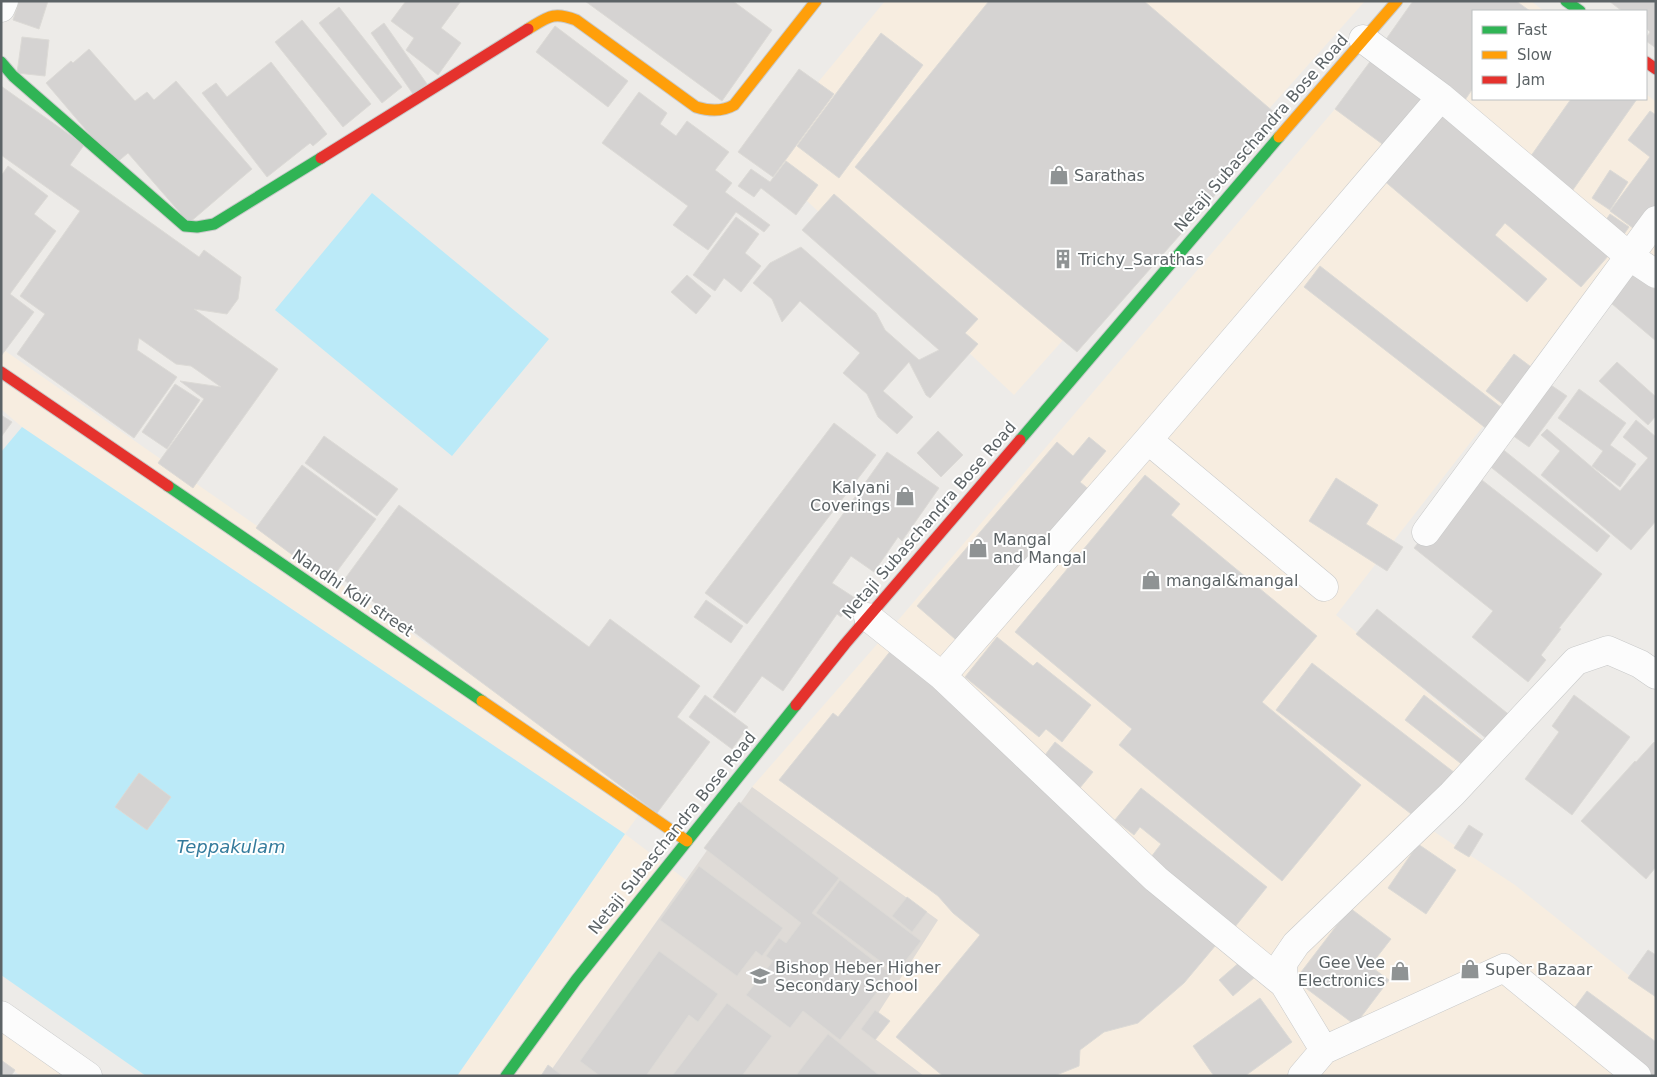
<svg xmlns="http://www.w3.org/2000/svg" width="1657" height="1077" font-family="'DejaVu Sans',sans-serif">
  <rect width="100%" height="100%" fill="#edebe8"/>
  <path fill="#f7ede0" d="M885,1h480l-351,394 -256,-240z
    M1421,1h110l13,10h-71v88h173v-5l10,8v182l-38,-31 -282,362 151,128 -66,80 94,62 141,112v79h-732l-59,-44 72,-112 -185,-133 148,-169 476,-557z
    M1,348l649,451 -25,35 61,46 -139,196h-90l168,-242 -603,-407 -21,-18z
    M1,1017l102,59h-82l-20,-14z"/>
  <path fill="#dfdbd7" d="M752,787l186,133 -72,112 58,44h-377z"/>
  <path fill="#bbeaf8" d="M372,193l177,146 -97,117 -177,-146z
    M22,427l603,407 -168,242h-311l-145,-101v-523z"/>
  <path fill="#d5d3d2" stroke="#dcdad6" d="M19,1h29l-9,28 -26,-9z
    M406,1h55l-20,27 20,15 -23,32 -32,-25 8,-12 -23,-17z
    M585,1h148l39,29 -50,71z
    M989,1h155l138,118 -205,233 -222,-185z
    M1413,1h103l14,10h-57v77l-10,15 -81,-58z
    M1609,1h47v47l-10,-7v-3l4,-6 -4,-4v-17h-24z
    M339,7l63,80 -20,16 -63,-80z
    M302,20l69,84 -28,23 -68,-85z
    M384,23l43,61 -14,10 -42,-61z
    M555,26l73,55 -20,26 -72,-55z
    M881,33l42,32 -84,113 -42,-32z
    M22,37l27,3 -4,36 -28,-3z
    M89,49l46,52 12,-9 7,8 22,-19 76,88 -63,54 -61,-70 -13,11 -69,-81 25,-22 2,2z
    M1372,59l54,40 -37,50 -54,-40z
    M271,62l56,72 -14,12 -3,-3 -43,34 -65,-84 14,-10 11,14z
    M799,69l35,25 -61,83 -35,-25z
    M1,86l83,59 -14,20 129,92 5,-7 37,27 -3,22 -11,15 -33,-5 84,60 -85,119 -35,-25 46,-64 -24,-18 41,6 -30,-21 -15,-2 -37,-26 -2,12 40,27 -43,61 -117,-84 28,-40 -25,-18 60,-85 -79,-56z
    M639,92l28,21 -7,11 16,12 11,-15 42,31 -14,18 17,13 -7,9 45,33 -6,7 -28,-20 -28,38 -35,-25 15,-19 -86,-63z
    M1571,99h66l-67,95 -44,-31z
    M1439,111l170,144 -28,32 -76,-64 -10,12 52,44 -20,23 -145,-123z
    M1650,111l6,4v90l-19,26 -27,-20 40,-54 -22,-17z
    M786,161l32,24 -22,30 -35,-27 -7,9 -16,-11 13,-17 19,13z
    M8,166l40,30 -14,18 22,17 -46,63 24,18 -33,44v-180z
    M1610,170l18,12 -18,28 -18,-12z
    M834,194l144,125 -13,14 13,11 -48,54 -4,-3 -17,-33 -26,29 30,26 -16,17 -19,-17 -11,-23 -24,-21 17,-20 -60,-52 -18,21 -10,-23 -19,-16 17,-20 31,-16 75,66 9,17 34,30 20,-10 -137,-120z
    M1610,214l19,13 -9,13 -19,-13z
    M736,217l23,17 -14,19 16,13 -20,26 -17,-14 -9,13 -22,-16z
    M1320,266l182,142 3,-2 -19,-15 28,-37 25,19 -47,60 -188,-146z
    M1629,268l27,22v51l-51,-43z
    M687,275l24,21 -15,18 -25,-22z
    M1617,362l39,35v19l-8,9 -49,-44z
    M1542,379l25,17 -38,51 -24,-17z
    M175,384l25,16 -33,49 -25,-17z
    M1579,389l47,34 -16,22 26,19 -16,23 -28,-21 11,-15 -45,-33z
    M1,415l11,7 -11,15z
    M1636,420l20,17v84l-25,29 -90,-75 19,-24 -19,-16 6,-6 73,62 28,-33 -25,-21z
    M834,423l42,32 -129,169 -42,-31z
    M938,431l25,24 -22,22 -24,-24z
    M324,436l74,53 -21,27 -72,-53z
    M1089,437l17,14 -26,31 12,10 -130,153 -45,-39 140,-164 16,14z
    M1495,443l115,93 -13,16 -115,-92z
    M887,452l52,36 -37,53 -4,-4 -24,35 -23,-16 -19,27 23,15 -14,19 -4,-3 -54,77 -21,-15 -27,37 -22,-16z
    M302,465l74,54 -47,63 -73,-54z
    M1473,473l129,101 -43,54 2,1 -20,26 5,5 -18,22 -56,-45 21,-26 -79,-63z
    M1145,475l35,29 -9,11 146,121 -55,66 99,83 -79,96 -163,-136 13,-16 -117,-97z
    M1336,478l42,27 -12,19 37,23 -16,24 -78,-50z
    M399,505l190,142 21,-28 90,67 -23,31 33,25 -53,71 -313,-233z
    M706,600l37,26 -12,17 -37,-26z
    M1377,609l135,108 -20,26 -136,-109z
    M997,637l36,29 4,-4 54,43 -29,37 -16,-13 -7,8 -74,-60z
    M892,649l329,290 -37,44 -46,40 -34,9 -24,18 -1,16 -25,10h-111l-47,-39 84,-102 -27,-22 -15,-17 -159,-116 54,-67 5,4z
    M1312,663l143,110 -36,47 -143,-110z
    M705,695l43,32 -16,22 -43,-32z
    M1424,695l59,46 -19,25 -59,-46z
    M1574,695l56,42 -58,78 -47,-36 34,-47 -7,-6z
    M1055,742l38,30 -14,17 -37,-30z
    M1654,742l2,2v123l-10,12 -65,-58 54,-60 1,1z
    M139,773l32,24 -24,33 -32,-23z
    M1141,788l126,99 -33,41 -86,-67 13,-17 -21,-17 -6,8 -19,-15z
    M739,802l100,76 -27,35 79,61 -51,66 -37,-29 -13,17 -44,-33 27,-34 -7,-5 13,-18 7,5 15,-20 -97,-75z
    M1469,825l14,9 -14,23 -15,-9z
    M1418,844l38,26 -30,44 -38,-26z
    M699,866l84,62 -21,28 -6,-5 -19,25 -77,-56z
    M840,880l81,61 -25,32 -80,-60z
    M907,897l20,15 -15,20 -20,-16z
    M1350,908l41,31 -21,27 19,14 -34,45 -60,-45z
    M1648,950l8,5v42l-28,-19z
    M659,951l59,43 -20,28 -9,-7 -43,61h-46l-20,-15z
    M1241,961l14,16 -22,19 -14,-16z
    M1587,991l69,51v34h-11l-78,-58z
    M1260,998l32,44 -47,34h-31l-21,-30z
    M727,1003l45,33 -30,40h-70z
    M875,1010l15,11 -15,19 -14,-11z
    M828,1034l52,42h-81l-2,-2z
    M1,1060l14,10 -4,6h-10z
    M548,1065l15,11h-22z"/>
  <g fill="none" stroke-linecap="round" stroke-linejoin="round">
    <defs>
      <path id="street" d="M1,8l3,-7
        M1441,97l188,159 27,18
        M1148,440l176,147
        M1426,532l230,-312
        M868,617l74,59 206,-236 293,-343 -78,-58
        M942,676l214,203 128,105 40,66 -22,26
        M1284,984l-1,-21 13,-19 156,-150 124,-133 32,-11 32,14 16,11
        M1,1015l87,61
        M1324,1050l180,-82 133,108"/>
      <path id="fast" d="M1566,1l14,10
        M1,62l12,14 172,150 12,1 17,-3 107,-66
        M1020,440l259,-303
        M168,486l314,215
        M506,1076l70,-96 220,-275"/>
      <path id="slow" d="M528,29c20,-12 25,-18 48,-9l120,87c13,4 26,5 38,-2l82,-104
        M1279,137l118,-136
        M482,701l205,140"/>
      <path id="jam" d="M1646,62l10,7
        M321,158l207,-129
        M1,372l167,114
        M796,705l49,-61 175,-204"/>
    </defs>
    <use href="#street" stroke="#c8c9c9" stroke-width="29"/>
    <use href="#fast" stroke="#c8c9c9" stroke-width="13"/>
    <use href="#slow" stroke="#c8c9c9" stroke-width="13"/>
    <use href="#jam" stroke="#c8c9c9" stroke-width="13"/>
    <use href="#street" stroke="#fcfcfc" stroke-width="28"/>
    <use href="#fast" stroke="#30b455" stroke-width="11"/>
    <use href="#slow" stroke="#ff9f0a" stroke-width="11"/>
    <use href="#jam" stroke="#e5322d" stroke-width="11"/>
  </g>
  <defs>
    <symbol id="shop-bare" viewBox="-9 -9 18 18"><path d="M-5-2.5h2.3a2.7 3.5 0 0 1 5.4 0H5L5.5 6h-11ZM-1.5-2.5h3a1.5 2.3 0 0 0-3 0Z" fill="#8f9394" stroke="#fff" stroke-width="2.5" paint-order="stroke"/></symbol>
    <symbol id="building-bare" viewBox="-9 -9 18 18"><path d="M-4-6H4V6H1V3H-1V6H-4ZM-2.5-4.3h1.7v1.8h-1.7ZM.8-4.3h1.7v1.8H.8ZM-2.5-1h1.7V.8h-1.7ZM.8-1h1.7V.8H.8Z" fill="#8f9394" stroke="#fff" stroke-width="2.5" paint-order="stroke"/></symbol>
    <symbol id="school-bare" viewBox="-9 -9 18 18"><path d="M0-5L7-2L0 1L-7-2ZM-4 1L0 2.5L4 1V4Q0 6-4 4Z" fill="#8f9394" stroke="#fff" stroke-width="2.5" paint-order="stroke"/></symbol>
  </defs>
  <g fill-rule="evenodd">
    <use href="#shop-bare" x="1045" y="161" width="28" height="28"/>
    <use href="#building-bare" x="1049" y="245" width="28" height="28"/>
    <use href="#shop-bare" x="891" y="482" width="28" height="28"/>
    <use href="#shop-bare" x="964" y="534" width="28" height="28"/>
    <use href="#shop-bare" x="1137" y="566" width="28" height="28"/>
    <use href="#shop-bare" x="1456" y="955" width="28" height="28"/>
    <use href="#shop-bare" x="1386" y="957" width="28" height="28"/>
    <use href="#school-bare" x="746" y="962" width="28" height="28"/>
  </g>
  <g text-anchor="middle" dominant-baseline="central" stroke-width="4" stroke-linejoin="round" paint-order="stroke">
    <g font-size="16" fill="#5c6366" stroke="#fff">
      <text transform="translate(1261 133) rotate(-49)">Netaji Subaschandra Bose Road</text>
      <text transform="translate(929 520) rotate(-49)">Netaji Subaschandra Bose Road</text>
      <text transform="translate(353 593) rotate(34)">Nandhi Koil street</text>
      <text transform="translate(672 833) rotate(-51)">Netaji Subaschandra Bose Road</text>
    </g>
    <g font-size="16" fill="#5c6366" stroke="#fff" text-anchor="start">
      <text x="1074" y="175">Sarathas</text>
      <text x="1078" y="259">Trichy_Sarathas</text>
      <text x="890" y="487" text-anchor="end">Kalyani<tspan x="890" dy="18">Coverings</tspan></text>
      <text x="993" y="539">Mangal<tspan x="993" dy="18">and Mangal</tspan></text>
      <text x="1166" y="580">mangal&amp;mangal</text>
      <text x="1385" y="962" text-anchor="end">Gee Vee<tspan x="1385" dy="18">Electronics</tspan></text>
      <text x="775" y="967">Bishop Heber Higher<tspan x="775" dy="18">Secondary School</tspan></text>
      <text x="1485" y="969">Super Bazaar</text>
    </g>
    <g font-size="18" font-style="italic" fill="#347b9c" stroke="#fff">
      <text x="231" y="846">Teppakulam</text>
    </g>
  </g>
  <rect width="1657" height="1077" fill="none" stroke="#5c6366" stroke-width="5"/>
  <rect x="1472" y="10" width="175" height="90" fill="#ffffff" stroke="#bec1c2"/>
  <rect x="1482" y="26" width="25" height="8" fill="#30b455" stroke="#bec1c2"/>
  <text x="1517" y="35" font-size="15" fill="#5c6366">Fast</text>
  <rect x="1482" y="51" width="25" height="8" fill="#ff9f0a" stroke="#bec1c2"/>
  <text x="1517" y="60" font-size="15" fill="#5c6366">Slow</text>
  <rect x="1482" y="76" width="25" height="8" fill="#e5322d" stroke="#bec1c2"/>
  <text x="1517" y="85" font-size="15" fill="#5c6366">Jam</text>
</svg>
